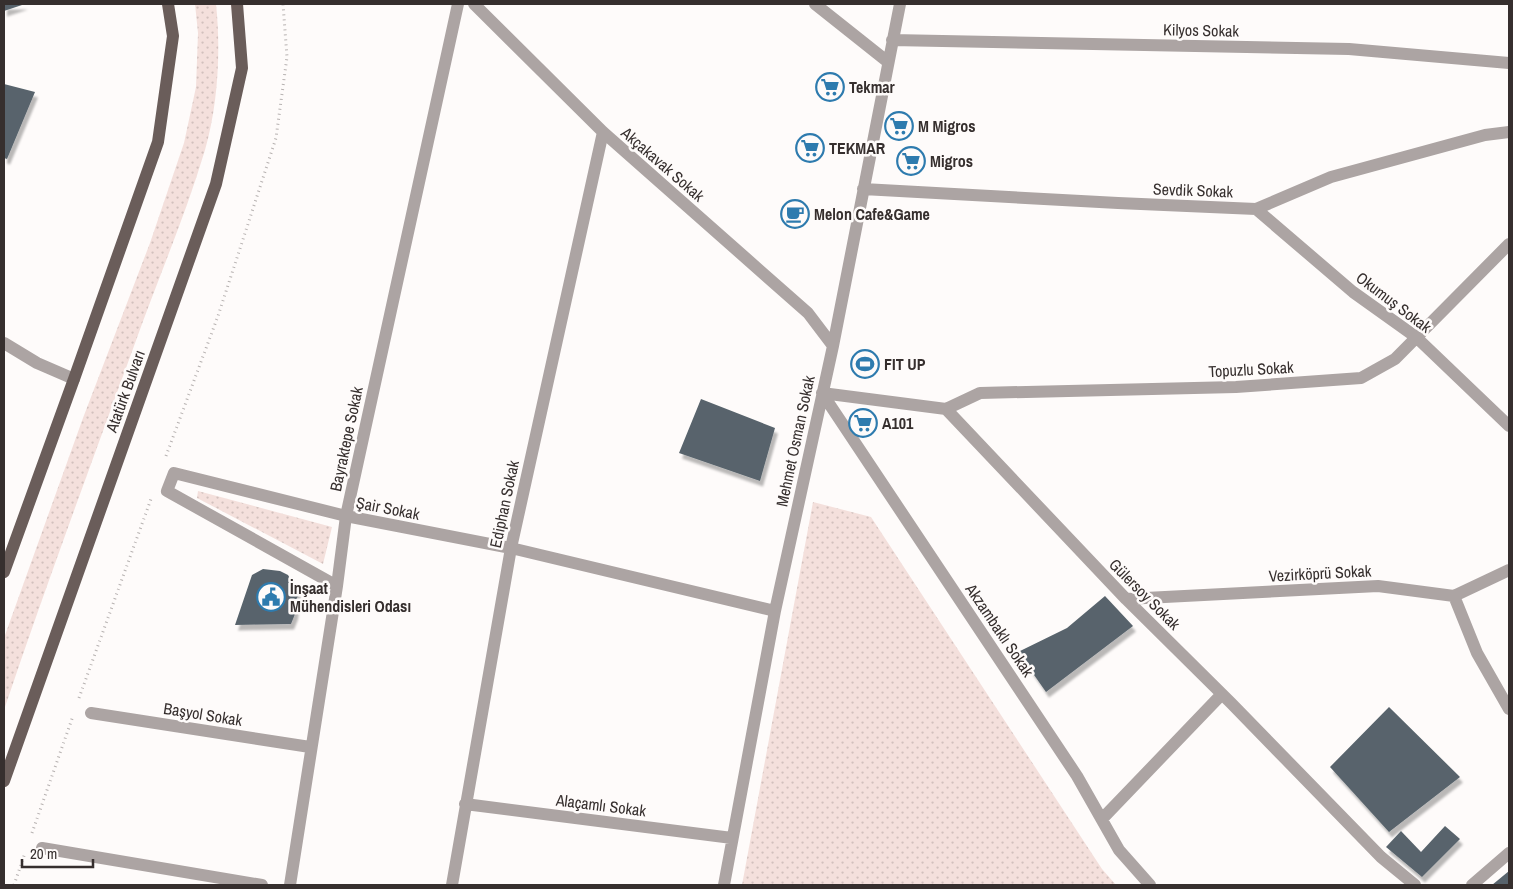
<svg xmlns="http://www.w3.org/2000/svg" width="1513" height="889" font-family="'Archivo Narrow',sans-serif">
  <defs>
    <pattern id="grass-dots" width="8" height="8" patternUnits="userSpaceOnUse" patternTransform="scale(1.25)"><rect width="8" height="8" fill="#f4e0dc"/><path d="M2 2h.1M6 6h.1" fill="none" stroke="#d2c0bd" stroke-width="1.8" stroke-linecap="round"/></pattern>
    <filter id="shadow"><feDropShadow dx="3" dy="5.5" stdDeviation="1" flood-color="#0004"/></filter>
  </defs>
  <rect width="100%" height="100%" fill="#fefbfa"/>
  <path fill="url(#grass-dots)" d="M195,4h21c5,46 2,101 -11,146 -20,67 -48,131 -71,196 -44,121 -89,242 -130,364v-72l79,-220 67,-175 34,-100 12,-56 2,-54z
    M198,491l134,36 -9,37 -126,-66z
    M813,502l58,15 231,352 14,16h-374z"/>
  <path fill="#58646c" filter="url(#shadow)" d="M4,4h21l-21,7z
    M4,84l31,8 -28,67 -3,-1z
    M701,399l74,29 -15,53 -81,-28z
    M263,569l17,2 8,4 10,17 -3,22 -4,10 -56,1 17,-50z
    M1105,596l28,30 -87,66 -28,-40 49,-24z
    M1389,707l71,70 -71,55 -59,-65z
    M1445,826l15,13 -38,38 -36,-30 15,-16 20,21z
    M1509,871v14h-17z"/>
  <g fill="none" stroke-linecap="round" stroke-linejoin="round">
    <path stroke="#b7b2b1" stroke-width="3" stroke-dasharray="1 4" stroke-linecap="butt" d="M166,456l52,-140 58,-178 11,-81 -4,-53
      M79,698l72,-199
      M32,833l41,-117
      M14,885l11,-32"/>
    <path stroke="#aca4a3" stroke-width="12" d="M474,4l129,128 205,181 25,33
      M815,4l73,58
      M892,40l457,9 160,14
      M863,189l255,14 138,6 75,-32 154,-42 24,-3
      M1256,209l97,83 63,45 93,89
      M4,343l33,20 37,16
      M822,393l124,16 180,190 105,104 150,154 34,28
      M822,393l255,383 42,74 31,35
      M946,409l34,-16 256,-6 125,-9 34,-19 114,-115
      M337,586l-170,-95 7,-18 172,43 165,32 264,63
      M1454,596l23,57 32,56
      M1126,599l252,-13 76,10 55,-26
      M91,713l219,34
      M465,804l267,34
      M1102,819l120,-125
      M42,848l220,37
      M290,885l47,-299 9,-70 112,-512
      M452,885l59,-337 92,-416
      M724,885l51,-274 58,-265 67,-342
      M1472,885l37,-32"/>
    <path stroke="#6a5d5a" stroke-width="12" d="M4,572l70,-193 84,-237 15,-106 -5,-32
      M4,781l212,-597 26,-116 -5,-64"/>
  </g>
  <defs>
    <symbol id="supermarket-ring" viewBox="-11 -11 22 22"><circle r="9.5" fill="#fefbfa" stroke="#2e7bae" stroke-width="1.5"/><path d="M-6-5.5h2.5l.6 2H6L4.5 2H-2.5L-4.4-4H-6ZM-1.5 3.2a1.3 1.3 0 1 0 .1 0ZM3 3.2a1.3 1.3 0 1 0 .1 0Z" fill="#2e7bae"/></symbol>
    <symbol id="cafe-ring" viewBox="-11 -11 22 22"><circle r="9.5" fill="#fefbfa" stroke="#2e7bae" stroke-width="1.5"/><path d="M-5.5-4.5H6V0H3Q3 3.5 0 3.5H-2.5Q-5.5 3.5-5.5 0ZM3-3.2v2h1.7v-2ZM-6 4.5H4V6H-6Z" fill="#2e7bae"/></symbol>
    <symbol id="stadium-ring" viewBox="-11 -11 22 22"><circle r="9.5" fill="#fefbfa" stroke="#2e7bae" stroke-width="1.5"/><path d="M0-5a6.5 5 0 1 0 0 10a6.5 5 0 1 0 0-10ZM-3.5-1.8h7v3.6h-7Z" fill="#2e7bae"/></symbol>
    <symbol id="civic-ring" viewBox="-11 -11 22 22"><circle r="9.5" fill="#fefbfa" stroke="#2e7bae" stroke-width="1.5"/><path d="M-.6-6.5H3V-4.5H.6V-3L4-1V1h2V6H-6V1h2V-1L-.6-3ZM-1.2 2.5V6h2.4V2.5Z" fill="#2e7bae"/></symbol>
  </defs>
  <g fill-rule="evenodd">
    <use href="#supermarket-ring" x="814" y="71" width="32" height="32"/>
    <use href="#supermarket-ring" x="883" y="110" width="32" height="32"/>
    <use href="#supermarket-ring" x="794" y="132" width="32" height="32"/>
    <use href="#supermarket-ring" x="895" y="145" width="32" height="32"/>
    <use href="#cafe-ring" x="779" y="198" width="32" height="32"/>
    <use href="#stadium-ring" x="849" y="348" width="32" height="32"/>
    <use href="#supermarket-ring" x="847" y="407" width="32" height="32"/>
    <use href="#civic-ring" x="255" y="581" width="32" height="32"/>
  </g>
  <g text-anchor="middle" dominant-baseline="central" stroke-width="5" stroke-linejoin="round" paint-order="stroke">
    <g font-size="16" fill="#362f2e" stroke="#fefbfa">
      <text transform="translate(1201 30) rotate(1)">Kilyos Sokak</text>
      <text transform="translate(663 164) rotate(41)">Akçakavak Sokak</text>
      <text transform="translate(1193 190) rotate(2)">Sevdik Sokak</text>
      <text transform="translate(1394 302) rotate(37)">Okumuş Sokak</text>
      <text transform="translate(1251 369) rotate(-3)">Topuzlu Sokak</text>
      <text transform="translate(125 391) rotate(-70)">Atatürk Bulvarı</text>
      <text transform="translate(346 439) rotate(-78)">Bayraktepe Sokak</text>
      <text transform="translate(795 441) rotate(-78)">Mehmet Osman Sokak</text>
      <text transform="translate(504 504) rotate(-78)">Ediphan Sokak</text>
      <text transform="translate(388 508) rotate(11)">Şair Sokak</text>
      <text transform="translate(1320 573) rotate(-3)">Vezirköprü Sokak</text>
      <text transform="translate(1145 594) rotate(45)">Gülersoy Sokak</text>
      <text transform="translate(1000 630) rotate(56)">Akzambaklı Sokak</text>
      <text transform="translate(203 714) rotate(9)">Başyol Sokak</text>
      <text transform="translate(601 805) rotate(7)">Alaçamlı Sokak</text>
    </g>
    <g font-size="16" font-weight="bold" fill="#362f2e" stroke="#fefbfa" text-anchor="start">
      <text x="849" y="87">Tekmar</text>
      <text x="918" y="126">M Migros</text>
      <text x="829" y="148">TEKMAR</text>
      <text x="930" y="161">Migros</text>
      <text x="814" y="214">Melon Cafe&amp;Game</text>
      <text x="884" y="364">FIT UP</text>
      <text x="882" y="423">A101</text>
      <text x="290" y="588">İnşaat<tspan x="290" dy="18">Mühendisleri Odası</tspan></text>
    </g>
  </g>
  <rect width="1513" height="889" fill="none" stroke="#362f2e" stroke-width="10"/>
  <path d="M22 859v8h71v-8" fill="none" stroke="#362f2e" stroke-width="2.5"/>
  <text x="30" y="859" font-size="15" fill="#362f2e" stroke="#fefbfa" stroke-width="4" paint-order="stroke">20 m</text>
</svg>
